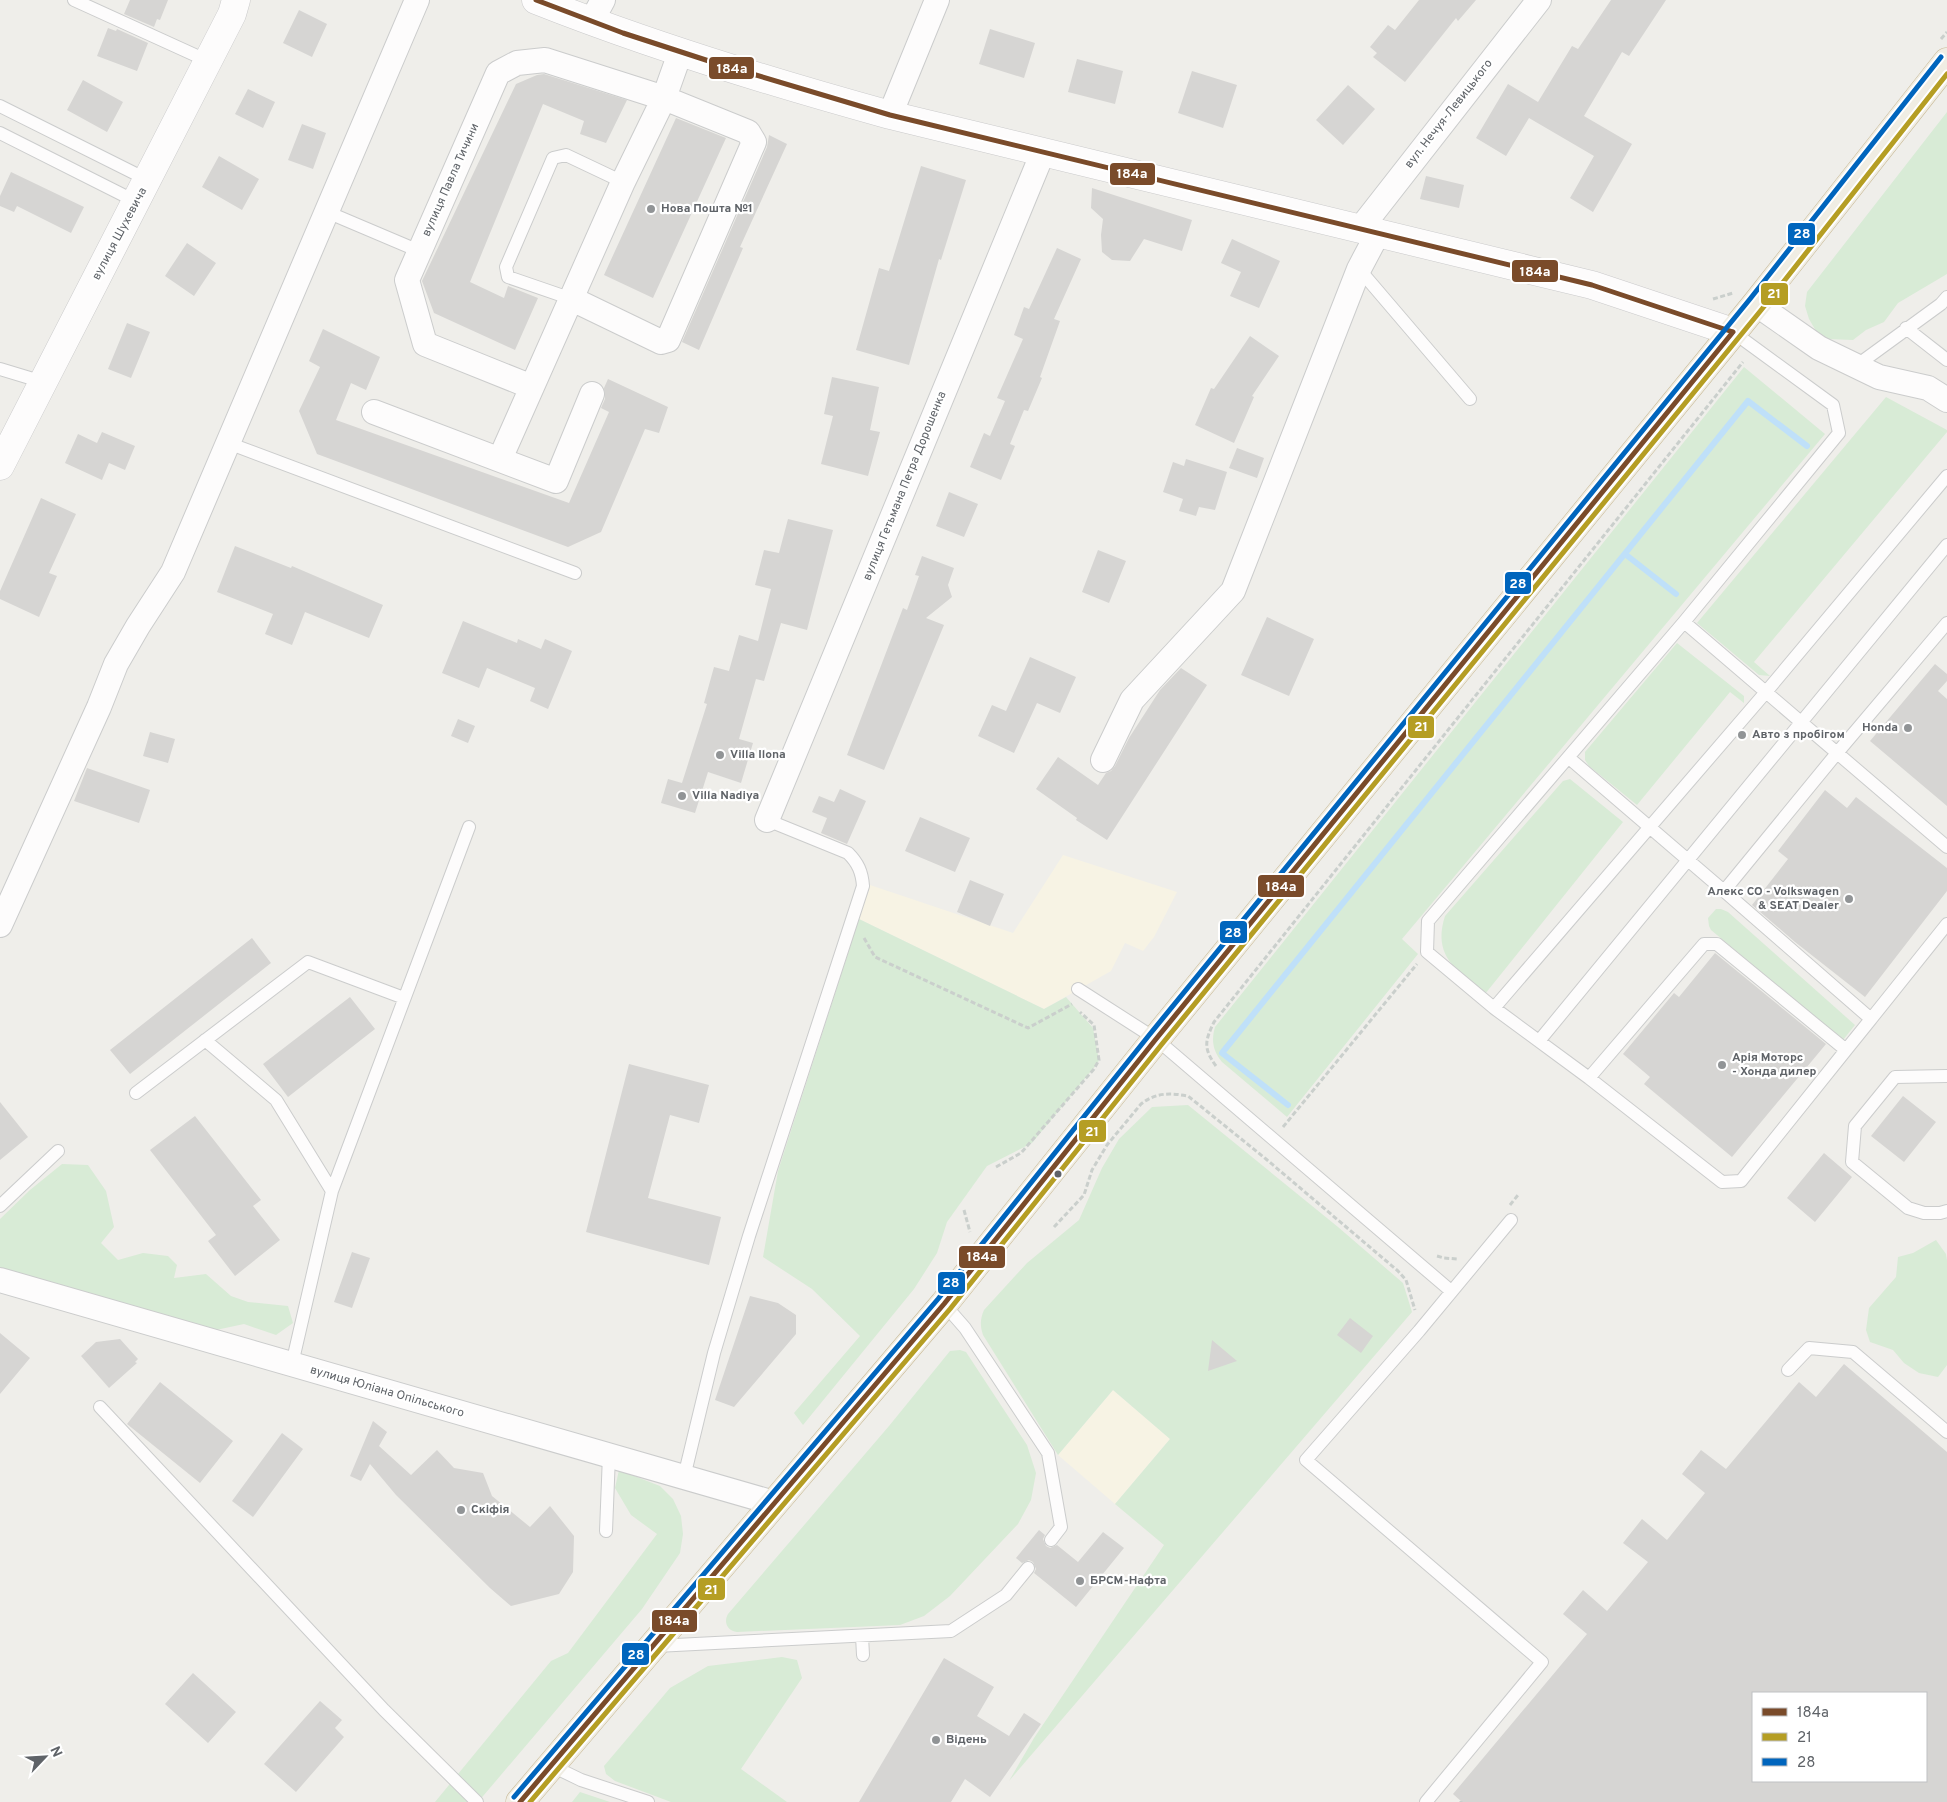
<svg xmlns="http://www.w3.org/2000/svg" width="1947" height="1802" font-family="Overpass,sans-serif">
  <rect width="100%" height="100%" fill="#efeeea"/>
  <path fill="#f7f3e4" d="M1063,855l114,37 -23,45 -11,14 -18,-8 -14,28 -67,38 -185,-90 11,-34 143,48z
    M1113,1390l57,49 -55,65 -57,-49z"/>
  <path fill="#d8ebd6" d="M1947,112v162l-49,29 -14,19 -18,8 -13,10 -26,-1 -11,-8 -7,-12 -4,-13 2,-14z
    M1744,367l81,67 -423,505 16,15 -131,163 -65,-55c-9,-11 -11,-21 -7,-35z
    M1886,397l61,33v2l-193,230 16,14 -11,-1 -62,-52z
    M1677,643l67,53v7l-14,-11 -93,113 -48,-39 -4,-6v-8z
    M1570,779l53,43 -138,172c-28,-24 -53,-37 -40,-78l118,-135z
    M1716,909h5l7,3 127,113 -12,15 -132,-110 -2,-4 -1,-8z
    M859,919l185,90 22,-12 27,31 6,32 -2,4 -65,79 -45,23 -40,56 -10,31 -23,36 -111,136 -9,-12 66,-77 -48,-47 -49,-32 15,-86z
    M1188,1105l150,122 65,56 9,29 -403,469 25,-43 130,-193 -49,-41 55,-65 -57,-49 -55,65 -75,-120c-3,-9 -3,-16 1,-25l43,-47 52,-43 23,-52 17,-29 33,-32z
    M62,1164l26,1 18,26 8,36 -13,16 17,17 25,-7 25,3 9,9 -3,13 32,-4 25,22 17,6 40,4 5,17 -17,12 -32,-11 -42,9 -202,-58v-56l30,-29z
    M1936,1240l10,14 1,6v105l-9,12 -19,-4 -15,-10 -11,-13 -23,-8 -4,-12 3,-22 27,-31 2,-20 15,-4z
    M960,1350l6,2 61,93 9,28 -5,27 -13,24 -68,72 -26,20 -24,9 -163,7c-9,-1 -14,-9 -9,-18l161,-188 61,-75z
    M619,1470l41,16 13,13 8,17 2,18 -3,19 -38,56 -164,193h-43l116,-141 17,-8 89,-119 -26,-19 -16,-27z
    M782,1657l15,3 5,18 -61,91 46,33h-116l-56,-21 -9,-7 -2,-8 66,-78 38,-22z
    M580,1792l30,10h-38z"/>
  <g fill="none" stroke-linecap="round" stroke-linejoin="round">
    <path stroke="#bfe0f9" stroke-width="6" d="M1625,554l51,40
      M1288,1105l-66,-52 526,-652 59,45"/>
  </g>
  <path fill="#d6d5d3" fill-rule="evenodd" d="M130,0h38l-8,20 -3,-1 -3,8 -30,-13z
    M1419,0h57l-18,21 -2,-3 -51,64 -32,-25 4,-4 -7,-6 18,-22 7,5z
    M1611,0h55l-37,56 -7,-4 -38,64 48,28 -39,68 -23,-14 24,-42 -65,-38 -23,38 -30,-18 32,-54 30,18 34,-56 6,3z
    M299,10l28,14 -15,33 -29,-14z
    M108,28l8,3 1,-2 31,14 -11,28 -40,-15z
    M990,29l45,14 -11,35 -45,-14z
    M1077,59l46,12 -8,33 -47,-12z
    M1192,71l45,14 -14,43 -45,-15z
    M544,74l83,26 -21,43 -26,-9 4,-13 -41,-17 -73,178 34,16 4,-12 30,12 -23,52 -81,-37 -12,-32 94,-197 21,-9z
    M83,80l40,22 -16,30 -40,-22z
    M1348,85l27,24 -32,36 -27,-25z
    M248,89l27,13 -12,26 -28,-14z
    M676,118l50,20 -73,160 -49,-23z
    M302,124l24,9 -13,36 -25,-9z
    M769,135l18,9 -47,103 3,1 -44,102 -17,-8 85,-195z
    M219,156l40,23 -17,31 -40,-23z
    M921,166l45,14 -25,80 -2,-1 -30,106 -53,-15 23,-82 10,3z
    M11,172l73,35 -13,26 -54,-27 -3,6 -14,-6v-10z
    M1426,176l38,9 -5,23 -39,-9z
    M1092,188l100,32 -10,31 -38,-12 -14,22 -18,-1 -10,-8 -1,-17 2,-16 -12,-11z
    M1232,239l48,22 -21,47 -29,-12 11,-24 -20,-9z
    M187,243l29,20 -22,33 -29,-20z
    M1057,248l24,11 -27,60 6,2 -20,56 2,1 -14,33 -4,-1 -14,34 5,2 -14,34 -31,-13 14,-34 6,3 15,-35 -8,-3 26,-59 -9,-4 10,-28 5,2z
    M127,323l23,9 -19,46 -23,-9z
    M323,329l57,28 -14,33 -15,-7 -15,37 233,83 40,-91 -8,-4 4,-9 -1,-11 4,-9 60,28 -9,26 -14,-4 -44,103 -33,15 -251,-93 -18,-43 21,-44 -11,-6z
    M1250,336l29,20 -27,40 2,1 -20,46 -39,-18 16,-37 3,1z
    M832,377l47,10 -9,43 10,2 -12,44 -47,-12 12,-48 -9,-2z
    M102,432l33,14 -10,24 -16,-7 -7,17 -37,-17 13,-29 19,9z
    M1237,448l27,10 -7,20 -28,-10z
    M1186,459l41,13 -12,38 -16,-3 -3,9 -17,-5 4,-12 -20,-7 10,-30 11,4z
    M949,492l29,12 -14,33 -28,-11z
    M41,498l35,16 -27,59 8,3 -18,41 -39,-18v-8z
    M788,519l45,11 -26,100 -26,-7 -17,58 -8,-2 -17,60 14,4 -12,40 -33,-11 -13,41 -34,-10 7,-24 14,4 25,-79 -3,-1 10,-36 15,4 10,-36 19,6 13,-52 -16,-4 9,-35 15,3z
    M235,546l56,22 1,-2 91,39 -14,33 -64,-26 -13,33 -27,-11 8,-20 -56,-22z
    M1098,550l28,11 -17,42 -27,-11z
    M922,556l32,12 -6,17 4,12 -26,21 18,7 -60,145 -37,-15 56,-147 4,2 12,-34 -4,-1z
    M1267,617l47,22 -25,57 -48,-21z
    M463,621l54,22 1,-4 23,10 4,-10 27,12 -24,58 -18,-8 5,-13 -48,-20 -8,20 -37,-15z
    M1030,657l46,20 -16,36 -23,-10 -23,50 -36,-17 14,-31 14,6z
    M1935,664l12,10v7l-9,10 9,8v107l-77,-65z
    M1181,668l26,17 -100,155 -31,-20 1,-2 -41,-29 22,-32 40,28 8,-12 5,-2 4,-5 14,-28 31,-48z
    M458,719l17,7 -7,17 -17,-7z
    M150,732l25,7 -7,24 -25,-7z
    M87,768l63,22 -11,33 -65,-22z
    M840,789l26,12 -19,43 -26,-11 6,-15 -15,-6 7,-16 15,6z
    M1825,790l22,18 9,-11 91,71v23l-82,106 -70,-55 -43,-37 36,-46 -10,-8z
    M920,817l50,21 -15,34 -50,-21z
    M970,880l34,14 -14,32 -33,-14z
    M252,938l19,25 -141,111 -20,-24z
    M1715,953l111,91 -94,113 -88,-73 6,-7 -27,-23 51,-61 5,4z
    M350,997l25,32 -87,68 -25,-33z
    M629,1064l80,21 -10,38 -29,-8 -22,83 73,19 -12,48 -123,-33z
    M1903,1096l33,26 -32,40 -33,-26z
    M0,1102l28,35 -28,23z
    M195,1116l66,84 -8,6 27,34 -45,36 -27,-35 8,-6 -66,-85z
    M1824,1153l28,24 -37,45 -28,-24z
    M352,1252l18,6 -18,50 -18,-6z
    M750,1296l28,7 18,12v19l-62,73 -19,-7z
    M1350,1318l23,18 -12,17 -24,-18z
    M0,1333l30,25 -30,36z
    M120,1339l18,20 -3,3 2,1 -28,25 -28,-32 15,-14z
    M1212,1340l25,21 -29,10z
    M1844,1364l103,88v350h-485l-9,-8 134,-160 -24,-20 20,-24 24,21 41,-49 -25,-19 19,-24 25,21 38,-47 -23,-19 19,-24 25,19 73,-87 17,15zM1753,1693h173v88h-173z
    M160,1382l73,59 -33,42 -73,-59z
    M373,1421l14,11 -8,14 32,29 26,-25 17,18 29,5 9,23 38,31 20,-21 24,30 -1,36 -14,22 -48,12 -21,-18 -94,-93 -26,-31 -9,17 -11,-5z
    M282,1433l21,16 -50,68 -21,-16z
    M1039,1530l6,5 -2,4 3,7 4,2 7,-3 21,17 25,-30 21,16 -48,59 -42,-34 2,-4 -3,-7 -4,-2 -7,3 -6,-5z
    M944,1658l50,29 -17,29 32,20 15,-23 17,11 -51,73 -25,-18 -14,23h-92z
    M193,1673l43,39 -28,31 -43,-39z
    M320,1701l22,19 -7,8 9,9 -48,55 -32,-28z"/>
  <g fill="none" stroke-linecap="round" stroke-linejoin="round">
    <defs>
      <path id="lane" d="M74,0l134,61
        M0,106l148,74
        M0,133l137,69
        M327,212l92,39
        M1359,269l111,130
        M572,299l-64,-22 -2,-10 47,-109 13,-3 57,27
        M1906,328l41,32
        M1856,366l85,-62 6,-7
        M0,369l43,13
        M228,443l347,130
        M1684,622l263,225
        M1569,758l155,133 113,-138 110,-130
        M1724,891l147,128 76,-95
        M1078,989l78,50 295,252
        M1494,1008l272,-316 181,-216
        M205,1040l71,60 56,91
        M1539,1041l408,-496
        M1846,1050l25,-31
        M1947,1076l-52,1 -40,49 -3,36 56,46 16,5h16l7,-2
        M1589,1078l115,-134h13l129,106 -105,131 -19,1 -133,-104 -95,-70 -67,-56 1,-31 256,-299 155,-189 -6,-28 -100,-73
        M136,1093l172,-131 96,36
        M0,1206l58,-55
        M944,1304l21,24 83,125 13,74 -10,13
        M292,1364l40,-173 137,-364
        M1788,1370l21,-22 44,4 94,80
        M100,1407l284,303 93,92
        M684,1477l30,-124 35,-117 114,-350c-1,-14 -5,-23 -15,-33l-81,-33
        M606,1531l3,-76
        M862,1636l1,19
        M656,1646l295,-15 55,-36 22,-27
        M550,1765l31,15 67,22
        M1426,1802l116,-140 -236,-202 113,-129 92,-111"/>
      <path id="street" d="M591,22l12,-22
        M890,115l47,-115
        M1360,229l179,-229
        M1756,304l63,44 60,29 49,11 19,12
        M532,387l-107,-43 -18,-64 91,-207 19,-10 28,-3 119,38 84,34 6,10 -86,198 -7,2 -89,-43
        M374,412l182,69 36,-87
        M500,459l123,-277 41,-84 16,-45
        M1103,760l29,-60 101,-109 126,-322 19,-36
        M767,820l276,-668
        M0,925l99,-218 17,-43 22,-38 35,-54 244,-572
        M0,1280l774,223"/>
      <path id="secondary" d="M536,0c116,46 234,82 354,115l702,170 141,47
        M0,466l232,-452 4,-14"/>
      <path id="highway" d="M520,1802l424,-498 212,-265 600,-735 191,-242"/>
    </defs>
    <use href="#lane" stroke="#cbcccc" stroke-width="14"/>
    <use href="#street" stroke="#cbcccc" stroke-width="26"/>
    <use href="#secondary" stroke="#cacacb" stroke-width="29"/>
    <use href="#highway" stroke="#c8b996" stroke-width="29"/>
    <path stroke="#cacfcc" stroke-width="3" stroke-dasharray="5 2.5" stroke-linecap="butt" d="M1941,39l6,-7
      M1713,299l20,-6
      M864,938l11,19 153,71 44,-24
      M1216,1066c-13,-18 -11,-25 -2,-44l529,-660
      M1283,1127l134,-163
      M996,1167l25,-14 73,-84 5,-9 -5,-35 -14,-13
      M1510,1205l8,-10
      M964,1210l6,22
      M1054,1227l30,-32 8,-25 15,-25 34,-41c15,-12 30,-11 47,-8l78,63 132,112 8,9 9,30
      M1437,1256l7,2 13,1
      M1461,1802v-1"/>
    <use href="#lane" stroke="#fdfcfc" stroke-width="12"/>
    <use href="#street" stroke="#fdfcfc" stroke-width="24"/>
    <use href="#secondary" stroke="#fdfcfc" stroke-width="28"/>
    <use href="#highway" stroke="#f0ede3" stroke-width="28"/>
    <defs>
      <path id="bus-1" d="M536,0l87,33 89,29 178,53 702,170 141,47
        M520,1802l424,-498 212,-265 577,-707"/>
      <path id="bus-2" d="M530,1802l420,-493 212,-265 600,-735 185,-235"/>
      <path id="bus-3" d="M514,1797l424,-498 212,-265 600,-735 191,-242"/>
    </defs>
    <use href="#bus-1" stroke="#fff" stroke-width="9"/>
    <use href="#bus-2" stroke="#fff" stroke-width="9"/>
    <use href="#bus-3" stroke="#fff" stroke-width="9"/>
    <use href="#bus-1" stroke="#7a4b2a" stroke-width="5"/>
    <use href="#bus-2" stroke="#b59e24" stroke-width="5"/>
    <use href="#bus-3" stroke="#0065bd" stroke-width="5"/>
  </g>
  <g fill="#919496" stroke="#fff" stroke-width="2">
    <circle cx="651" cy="209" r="5"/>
    <circle cx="1908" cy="728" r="5"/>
    <circle cx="1742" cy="735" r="5"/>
    <circle cx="720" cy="755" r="5"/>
    <circle cx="682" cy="796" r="5"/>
    <circle cx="1849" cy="899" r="5"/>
    <circle cx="1722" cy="1065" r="5"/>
    <circle cx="461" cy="1510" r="5"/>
    <circle cx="1080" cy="1581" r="5"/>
    <circle cx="936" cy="1740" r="5"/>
  </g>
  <circle fill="#5f6368" stroke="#fff" stroke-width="2" cx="1058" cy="1174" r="4.5"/>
  <g text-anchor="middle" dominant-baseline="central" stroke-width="4.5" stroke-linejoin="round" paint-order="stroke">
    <g font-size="12" fill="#5f6368" stroke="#fff">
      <text transform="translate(1449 114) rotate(-52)">вул. Нечуя-Левицького</text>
      <text transform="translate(451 180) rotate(-66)">вулиця Павла Тичини</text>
      <text transform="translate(120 234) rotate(-62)">вулиця Шухевича</text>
      <text transform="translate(905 486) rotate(-68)">вулиця Гетьмана Петра Дорошенка</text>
      <text transform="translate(387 1392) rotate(16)">вулиця Юліана Опільського</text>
    </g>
    <g font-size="12" font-weight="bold" fill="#5f6368" stroke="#fff" text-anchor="start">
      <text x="661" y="209">Нова Пошта №1</text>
      <text x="1898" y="728" text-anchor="end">Honda</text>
      <text x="1752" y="735">Авто з пробігом</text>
      <text x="730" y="755">Villa Ilona</text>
      <text x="692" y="796">Villa Nadiya</text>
      <text x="1839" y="892" text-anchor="end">Алекс CO - Volkswagen<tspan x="1839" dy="14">&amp; SEAT Dealer</tspan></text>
      <text x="1732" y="1058">Арія Моторс<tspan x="1732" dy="14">- Хонда дилер</tspan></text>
      <text x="471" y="1510">Скіфія</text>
      <text x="1090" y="1581">БРСМ-Нафта</text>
      <text x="946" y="1740">Відень</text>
    </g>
  </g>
  <g stroke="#fff" stroke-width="2">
    <rect x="708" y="56" width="47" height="24" rx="5" fill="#7a4b2a"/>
    <rect x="1109" y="162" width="47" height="24" rx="5" fill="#7a4b2a"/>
    <rect x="1787" y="222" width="29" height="24" rx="5" fill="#0065bd"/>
    <rect x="1511" y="259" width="48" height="24" rx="5" fill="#7a4b2a"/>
    <rect x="1760" y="282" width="29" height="24" rx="5" fill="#b59e24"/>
    <rect x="1504" y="571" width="28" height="24" rx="5" fill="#0065bd"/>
    <rect x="1407" y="715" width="28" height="24" rx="5" fill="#b59e24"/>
    <rect x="1257" y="874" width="48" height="24" rx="5" fill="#7a4b2a"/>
    <rect x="1219" y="920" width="29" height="24" rx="5" fill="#0065bd"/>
    <rect x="1078" y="1119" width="29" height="24" rx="5" fill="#b59e24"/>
    <rect x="958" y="1245" width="48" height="24" rx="5" fill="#7a4b2a"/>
    <rect x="937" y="1271" width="29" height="24" rx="5" fill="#0065bd"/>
    <rect x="697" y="1577" width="29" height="24" rx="5" fill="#b59e24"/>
    <rect x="651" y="1609" width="47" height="24" rx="5" fill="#7a4b2a"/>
    <rect x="621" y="1642" width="29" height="24" rx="5" fill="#0065bd"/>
  </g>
  <g font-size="14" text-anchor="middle" font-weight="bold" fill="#fff">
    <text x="732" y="73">184а</text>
    <text x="1132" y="178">184а</text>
    <text x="1802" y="238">28</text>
    <text x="1535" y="276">184а</text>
    <text x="1774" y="298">21</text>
    <text x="1518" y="588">28</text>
    <text x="1421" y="731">21</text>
    <text x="1281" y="891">184а</text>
    <text x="1233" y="937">28</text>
    <text x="1092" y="1136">21</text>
    <text x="982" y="1261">184а</text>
    <text x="951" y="1287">28</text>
    <text x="711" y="1594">21</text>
    <text x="674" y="1625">184а</text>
    <text x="636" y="1659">28</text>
  </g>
  <rect x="1752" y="1692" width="175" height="90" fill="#ffffff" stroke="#bfc1c3"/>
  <rect x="1762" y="1708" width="25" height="8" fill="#7a4b2a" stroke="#bfc1c3"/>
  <text x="1797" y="1717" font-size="15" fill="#5f6368">184а</text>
  <rect x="1762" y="1733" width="25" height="8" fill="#b59e24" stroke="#bfc1c3"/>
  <text x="1797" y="1742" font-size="15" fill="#5f6368">21</text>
  <rect x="1762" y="1758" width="25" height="8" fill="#0065bd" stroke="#bfc1c3"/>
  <text x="1797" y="1767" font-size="15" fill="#5f6368">28</text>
  <g transform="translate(45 1757) rotate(65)" stroke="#ffffff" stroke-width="4" paint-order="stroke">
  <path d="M0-4L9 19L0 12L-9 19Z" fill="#5f6368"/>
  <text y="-8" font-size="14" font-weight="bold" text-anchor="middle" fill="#5f6368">N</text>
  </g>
</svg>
